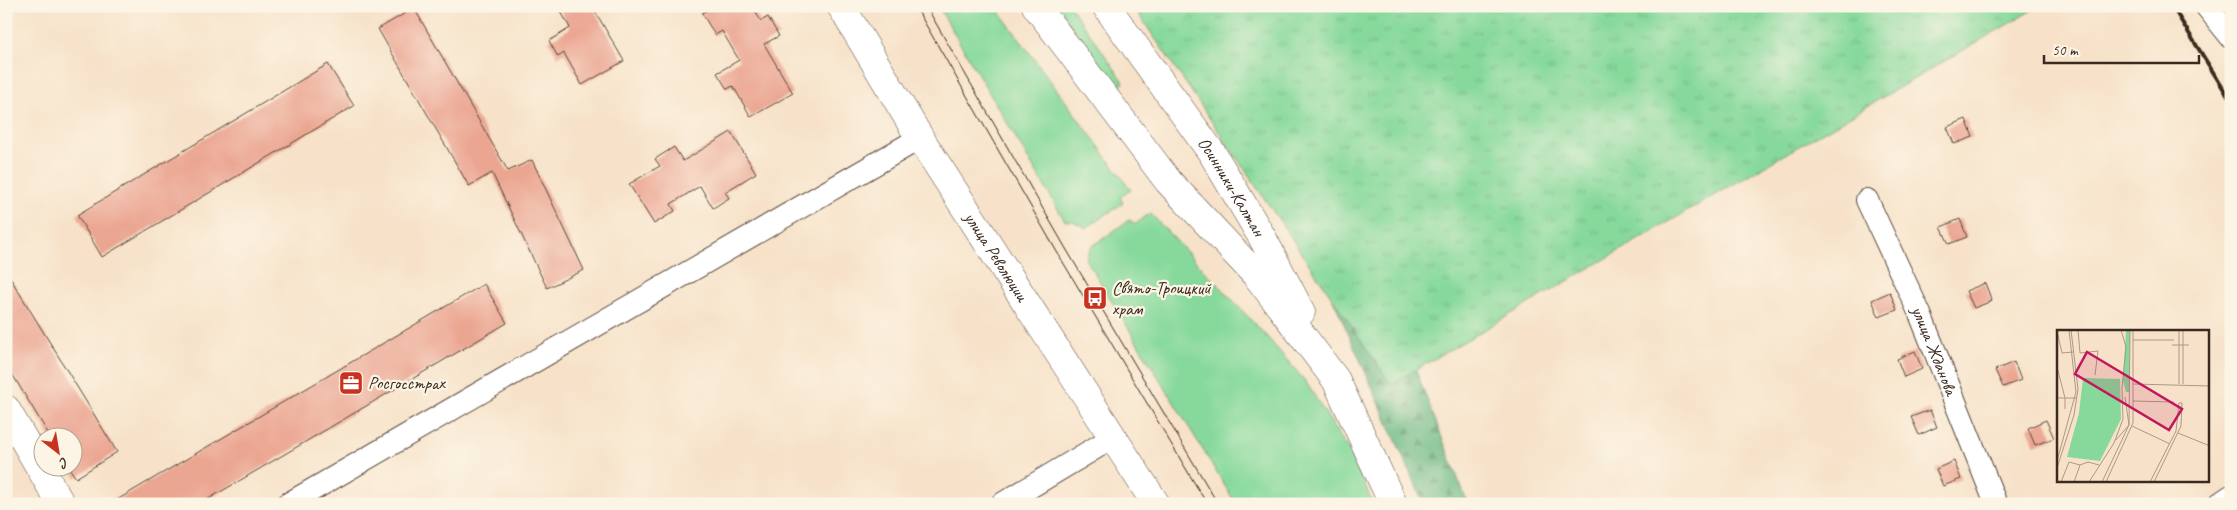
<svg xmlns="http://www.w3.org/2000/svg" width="2237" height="510" font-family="Caveat,sans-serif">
  <defs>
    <pattern id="forest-firs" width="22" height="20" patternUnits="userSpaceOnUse" patternTransform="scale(1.25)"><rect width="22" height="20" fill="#6cb983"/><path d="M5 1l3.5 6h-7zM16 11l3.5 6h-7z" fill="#5a976b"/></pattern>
    <pattern id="park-tufts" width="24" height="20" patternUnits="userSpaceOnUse" patternTransform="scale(1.25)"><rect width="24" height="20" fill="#86d99b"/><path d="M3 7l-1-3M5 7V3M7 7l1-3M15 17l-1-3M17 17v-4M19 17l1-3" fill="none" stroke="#75ba85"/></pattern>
  </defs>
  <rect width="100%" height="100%" fill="#fcf5e5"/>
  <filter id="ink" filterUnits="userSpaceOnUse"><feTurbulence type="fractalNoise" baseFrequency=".02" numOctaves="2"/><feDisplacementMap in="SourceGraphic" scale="10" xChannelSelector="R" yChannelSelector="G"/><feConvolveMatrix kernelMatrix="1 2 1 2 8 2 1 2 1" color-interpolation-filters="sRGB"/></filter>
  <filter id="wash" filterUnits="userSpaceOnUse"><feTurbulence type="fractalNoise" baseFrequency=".0096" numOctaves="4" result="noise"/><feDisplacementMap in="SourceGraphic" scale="20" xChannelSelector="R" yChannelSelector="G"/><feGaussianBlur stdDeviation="1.12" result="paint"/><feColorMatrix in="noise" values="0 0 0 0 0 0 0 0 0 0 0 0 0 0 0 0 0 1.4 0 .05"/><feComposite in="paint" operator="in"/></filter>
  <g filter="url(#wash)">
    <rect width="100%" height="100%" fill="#f7e2c9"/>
    <path fill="#86d99b" stroke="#60825c" d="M938,6h57l136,184 -11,7 3,6 -37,25 -13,-7h-8z
      M1057,6h13l52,73 2,4 -5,4 -3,-1z
      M1150,213l118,125 37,43 46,73 22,50h-137l-150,-245 4,-11 39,-28 7,4z"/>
    <path fill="url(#forest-firs)" stroke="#547250" d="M1284,189l116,141 68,174h-44z"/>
    <path fill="url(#park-tufts)" stroke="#60825c" d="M1133,6h906l-648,378z"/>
    <g id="blocks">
      <path fill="#eba692" d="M558,6h34l32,55 -42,24 -18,-32 -6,4 -9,-16 21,-13z
        M715,6h37l9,15 7,-4 11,19 -15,8 29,49 -42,24 -18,-31 -6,3 -10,-16 22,-13 -17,-29 -7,4 -13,-22z
        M414,8l94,163 24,-11 52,110 -37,18 -55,-115 -23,13 -91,-157z
        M328,64l26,42 -252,151 -25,-42z
        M1966,119l7,18 -19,7 -7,-17z
        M731,132l25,41 -31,19 4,6 -16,10 -13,-22 -29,18 4,7 -21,13 -25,-40 31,-18 -5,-7 19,-12 9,14z
        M1960,219l7,18 -18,7 -8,-17z
        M6,271l111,181 -41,26 -7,-10h3v-30h-21l-45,-74z
        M1985,283l7,18 -18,7 -8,-17z
        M484,284l23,39 -307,181h-90z
        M1890,292l7,18 -18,7 -7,-17z
        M1915,351l7,18 -18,8 -7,-18z
        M2014,362l7,18 -18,7 -8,-17z
        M1930,410l7,17 -18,8 -8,-18z
        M2046,420l8,18 -19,7 -7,-17z
        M1954,461l7,18 -18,7 -7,-17z"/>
    </g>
  </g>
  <g filter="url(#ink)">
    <use href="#blocks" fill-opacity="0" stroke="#574638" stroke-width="1"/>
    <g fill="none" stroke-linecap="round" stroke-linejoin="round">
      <defs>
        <g id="street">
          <path d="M2206,6l25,31"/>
          <path id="s1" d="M1867,200l53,114 76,190"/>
          <path d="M288,504l632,-366"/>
          <path d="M1002,504l110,-66"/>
          <path d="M2219,504l12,-8"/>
        </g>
        <g id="secondary">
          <path id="s2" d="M841,6l79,132 236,366"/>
          <path d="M1036,6l132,175 89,95 79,104 57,124"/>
          <path id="s3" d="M1106,6l106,147 50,84 39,75"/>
          <path d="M6,409l55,95"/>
        </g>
      </defs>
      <use href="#street" stroke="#574638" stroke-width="24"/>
      <use href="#secondary" stroke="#574638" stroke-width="29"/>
      <use href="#street" stroke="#fff" stroke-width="22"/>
      <use href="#secondary" stroke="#fff" stroke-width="28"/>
      <path stroke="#3b2a1e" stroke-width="1" d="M915,6l142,246 150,252
        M926,6l139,241 153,257"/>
      <path stroke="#3b2a1e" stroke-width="4" d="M2172,6l59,95"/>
    </g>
  </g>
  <defs>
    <symbol id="bus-square" viewBox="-11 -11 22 22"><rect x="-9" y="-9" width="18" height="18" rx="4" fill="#c8321e" stroke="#fcf5e5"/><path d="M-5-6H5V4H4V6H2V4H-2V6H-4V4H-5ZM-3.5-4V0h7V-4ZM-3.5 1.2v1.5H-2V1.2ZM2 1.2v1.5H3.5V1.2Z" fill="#fff"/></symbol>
    <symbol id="office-square" viewBox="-11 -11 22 22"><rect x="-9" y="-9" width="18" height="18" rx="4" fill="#c8321e" stroke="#fcf5e5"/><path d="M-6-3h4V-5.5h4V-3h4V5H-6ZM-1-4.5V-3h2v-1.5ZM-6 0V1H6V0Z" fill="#fff"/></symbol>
  </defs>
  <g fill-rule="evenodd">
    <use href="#bus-square" x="1081" y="284" width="28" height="28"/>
    <use href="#office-square" x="337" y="369" width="28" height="28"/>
  </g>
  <g text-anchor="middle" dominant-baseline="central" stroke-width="4.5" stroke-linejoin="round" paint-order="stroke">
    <g font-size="18" fill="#3b2a1e" stroke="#fcf5e5">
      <text stroke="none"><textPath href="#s3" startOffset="220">Осинники-Калтан</textPath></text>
      <text stroke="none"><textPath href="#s2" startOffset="295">улица Революции</textPath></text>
      <text stroke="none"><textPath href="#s1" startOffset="165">улица Жданова</textPath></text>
    </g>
    <g font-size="18" fill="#3b2a1e" stroke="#fcf5e5" text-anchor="start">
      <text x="1112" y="288">Свято-Троицкий<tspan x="1112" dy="21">храм</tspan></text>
      <text x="368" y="383">Росгосстрах</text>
    </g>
  </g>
  <g transform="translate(2057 330)">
    <rect width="152" height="152" fill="#f7e2c9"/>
    <path d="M69,0h4l-1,62h-3l-3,-11z" fill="#86d99b"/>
    <path d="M26,48l37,1 1,40 -21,42 -33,-4 12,-44z" fill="#86d99b"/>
    <path fill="none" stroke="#ac9885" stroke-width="1" d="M21,0l2,23 18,-2 -3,24M0,1l5,22 11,-1M76,10h41M115,15h17M0,37l8,31v11M76,54l77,2M122,54v-54M126,54v-54M0,68h19M76,71l41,1M75,96l38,18M121,103l32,13M59,110l13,-15 -4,-28M0,131l19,-69 -7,-62M0,138l17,-53 4,-26 -7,-59M4,152l8,-20 11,3M17,152l6,-17 8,-3 11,3M32,152l25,-39 9,-24 -1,-31 4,-41 -5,-17M45,152l27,-57 1,-95M49,152l27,-59v-93M93,152l26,-51 3,-28h3l-1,23 -27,56"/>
    <path fill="#c2185b" fill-opacity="0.15" stroke="#c2185b" stroke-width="2.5" d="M30,22l95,57 -13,21 -94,-56z"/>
    <rect width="152" height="152" fill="none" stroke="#3b2a1e" stroke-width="2.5"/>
  </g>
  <rect width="2237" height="510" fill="none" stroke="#fcf5e5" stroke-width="25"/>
  <g transform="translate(58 452) rotate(149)"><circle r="24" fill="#fcf5e5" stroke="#afa495"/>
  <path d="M0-4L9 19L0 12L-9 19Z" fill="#c8321e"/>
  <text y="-8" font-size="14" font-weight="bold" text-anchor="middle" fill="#3b2a1e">С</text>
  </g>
  <path d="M2044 55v8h155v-8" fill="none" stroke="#3b2a1e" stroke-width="2.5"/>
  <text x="2052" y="55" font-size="15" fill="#3b2a1e" stroke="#fcf5e5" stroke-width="4" paint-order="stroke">50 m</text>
</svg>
